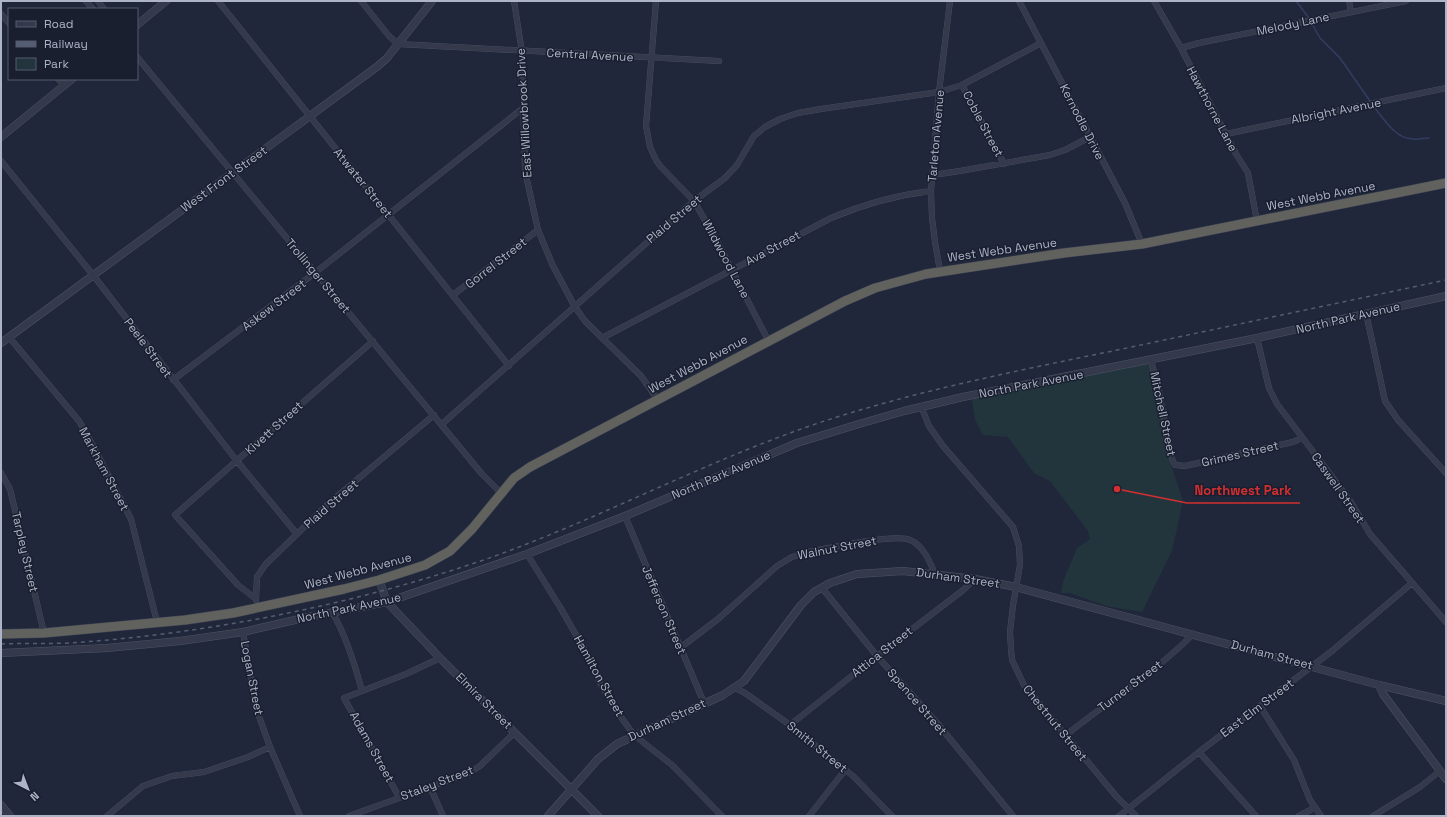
<svg xmlns="http://www.w3.org/2000/svg" width="1447" height="817" font-family="'Space Grotesk',sans-serif">
  <rect width="100%" height="100%" fill="#20273b"/>
  <path fill="#22353c" d="M1150,363l21,102 12,36 -11,50 -30,61 -36,-6 -36,-13h-9l2,-11 14,-34 13,-9 -2,-8 -38,-50 -16,-8 -26,-36 -25,-2 -8,-15 -3,-21z"/>
  <g fill="none" stroke-linecap="round" stroke-linejoin="round">
    <path stroke="#313d61" stroke-width="1.5" d="M1296,1l13,17
      M1311,22l9,16 20,20 30,43
      M1372,104c11,14 23,35 41,35 6,1 11,-1 16,-1"/>
    <defs>
      <path id="minor" d="M86,1l7,8
        M98,1l6,8
        M218,1l291,365
        M361,1l28,35 9,8 321,17
        M514,1l8,51 3,119 13,59 15,36 22,41 10,14 56,55 10,14 6,9
        M656,1l-10,125 4,21 6,13 5,7 33,34 24,42 50,97
        M1019,1l106,202 17,41
        M1154,1l27,47 55,106 12,19 9,48
        M1349,1l2,11
        M1,14l8,9
        M1181,48l18,-5 207,-42
        M137,57l345,417 19,19
        M58,79l6,6
        M962,85l42,79
        M1226,134l220,-46
        M1,161l92,114 144,186 60,73
        M933,175l27,-4 90,-16 15,-5 25,-13
        M940,271l-5,-29 -3,-24 -1,-27 8,-99 11,-91
        M453,295l85,-65
        M1366,313l19,88 13,19 48,53
        M9,337l70,84 13,23 39,75 26,103
        M602,338l229,-120c31,-13 66,-23 100,-27
        M1257,338l12,50 8,16 72,95 21,35 76,88
        M1151,360l8,32 13,67 3,6 10,1 108,-24 9,-4
        M173,380l143,-108 207,-164
        M921,406l8,20 14,20 70,81 6,19 1,19 -7,40 -3,27 1,17 1,11 12,25 92,111 20,20
        M442,424l252,-223 31,-23 12,-13 17,-29 11,-9 15,-8 18,-6 23,-4 118,-17 23,-7 79,-42
        M1,473l9,16 34,144
        M625,516l79,187
        M527,554l33,53 27,47 13,29 18,30 16,22 38,30 50,51
        M822,588l55,68 61,68 75,92
        M256,599l-18,-14 -63,-70 198,-174
        M256,600l1,-23 8,-12 63,-61 106,-89
        M332,612c14,23 23,53 30,79
        M243,632l13,76 14,39 30,69
        M680,648l38,-29 59,-53 15,-9 12,-4c20,-4 91,-20 106,-13 13,5 20,22 25,34
        M735,688l10,5 45,32 63,51 39,40
        M1260,706l34,54 16,40 11,16
        M790,725l87,-69 85,-65 13,-12
        M1066,735c42,-34 89,-62 127,-101
        M1199,752l57,64
        M430,787l13,29
        M399,797l-55,-99 62,-24 34,-16
        M107,816l36,-30 29,-10 32,-4 44,-15 22,-10
        M349,816l120,-43 11,-7 35,-34
        M809,816l36,-46
        M1119,816l80,-64 133,-101 80,-68
        M1299,816l15,-8
        M1373,816l47,-29 20,-16"/>
      <path id="tertiary" d="M137,25l29,-24
        M1,137l71,-58
        M1,343l377,-277 9,-8 45,-57
        M379,580l8,22 53,56 158,158
        M1,653l106,-5 73,-7 63,-9 65,-15 79,-15 140,-48 98,-38 172,-73 62,-19 45,-13 59,-14 294,-59 189,-42
        M1379,685l4,9 63,85
        M1,805l9,11
        M548,816l50,-57 19,-15 106,-49 21,-14 57,-76 13,-13 16,-9 27,-9 46,-3 72,8 41,8 363,98 67,16"/>
      <path id="trunk" d="M1,634l43,-1 141,-13 48,-7 111,-24 35,-9 46,-15 25,-14 22,-22 42,-51 16,-11 315,-166 30,-13 51,-14 138,-21 78,-9 304,-61"/>
    </defs>
    <use href="#minor" stroke="#4e5465" stroke-width="6"/>
    <use href="#tertiary" stroke="#4e5465" stroke-width="8"/>
    <use href="#trunk" stroke="#3b4152" stroke-width="10"/>
    <use href="#minor" stroke="#343a4b" stroke-width="5.5"/>
    <use href="#tertiary" stroke="#343a4b" stroke-width="7"/>
    <use href="#trunk" stroke="#61615e" stroke-width="9"/>
    <path stroke="#555d72" stroke-width="1.5" stroke-dasharray="4 4" stroke-linecap="butt" d="M1,644c23,-1 45,0 68,-1 141,-9 292,-40 426,-87 116,-42 224,-102 342,-139 93,-29 189,-48 285,-68 108,-23 216,-46 324,-69"/>
  </g>
  <g text-anchor="middle" dominant-baseline="central" stroke-width="3" stroke-linejoin="round" paint-order="stroke">
    <g font-size="12" fill="#aeb4c7" stroke="#191f2f">
      <text transform="translate(1293 24) rotate(-12)">Melody Lane</text>
      <text transform="translate(590 55) rotate(3)">Central Avenue</text>
      <text transform="translate(1212 109) rotate(62)">Hawthorne Lane</text>
      <text transform="translate(1336 111) rotate(-11)">Albright Avenue</text>
      <text transform="translate(524 113) rotate(-93)">East Willowbrook Drive</text>
      <text transform="translate(1082 122) rotate(63)">Kernodle Drive</text>
      <text transform="translate(983 124) rotate(62)">Coble Street</text>
      <text transform="translate(936 136) rotate(-85)">Tarleton Avenue</text>
      <text transform="translate(224 179) rotate(-36)">West Front Street</text>
      <text transform="translate(363 183) rotate(51)">Atwater Street</text>
      <text transform="translate(1321 196) rotate(-11)">West Webb Avenue</text>
      <text transform="translate(674 219) rotate(-40)">Plaid Street</text>
      <text transform="translate(773 248) rotate(-28)">Ava Street</text>
      <text transform="translate(1002 250) rotate(-8)">West Webb Avenue</text>
      <text transform="translate(726 259) rotate(62)">Wildwood Lane</text>
      <text transform="translate(496 263) rotate(-38)">Gorrel Street</text>
      <text transform="translate(318 276) rotate(50)">Trollinger Street</text>
      <text transform="translate(274 305) rotate(-37)">Askew Street</text>
      <text transform="translate(1348 318) rotate(-13)">North Park Avenue</text>
      <text transform="translate(148 348) rotate(53)">Peele Street</text>
      <text transform="translate(698 364) rotate(-28)">West Webb Avenue</text>
      <text transform="translate(1031 384) rotate(-11)">North Park Avenue</text>
      <text transform="translate(1163 414) rotate(78)">Mitchell Street</text>
      <text transform="translate(274 428) rotate(-42)">Kivett Street</text>
      <text transform="translate(1240 454) rotate(-13)">Grimes Street</text>
      <text transform="translate(104 469) rotate(62)">Markham Street</text>
      <text transform="translate(721 475) rotate(-23)">North Park Avenue</text>
      <text transform="translate(1338 488) rotate(55)">Caswell Street</text>
      <text transform="translate(331 504) rotate(-41)">Plaid Street</text>
      <text transform="translate(837 548) rotate(-11)">Walnut Street</text>
      <text transform="translate(25 552) rotate(77)">Tarpley Street</text>
      <text transform="translate(358 571) rotate(-15)">West Webb Avenue</text>
      <text transform="translate(958 578) rotate(8)">Durham Street</text>
      <text transform="translate(349 608) rotate(-12)">North Park Avenue</text>
      <text transform="translate(664 610) rotate(67)">Jefferson Street</text>
      <text transform="translate(882 652) rotate(-38)">Attica Street</text>
      <text transform="translate(1272 655) rotate(15)">Durham Street</text>
      <text transform="translate(599 676) rotate(61)">Hamilton Street</text>
      <text transform="translate(252 678) rotate(79)">Logan Street</text>
      <text transform="translate(1130 686) rotate(-37)">Turner Street</text>
      <text transform="translate(484 701) rotate(45)">Elmira Street</text>
      <text transform="translate(917 702) rotate(49)">Spence Street</text>
      <text transform="translate(1257 708) rotate(-37)">East Elm Street</text>
      <text transform="translate(667 720) rotate(-25)">Durham Street</text>
      <text transform="translate(1055 723) rotate(51)">Chestnut Street</text>
      <text transform="translate(372 747) rotate(61)">Adams Street</text>
      <text transform="translate(817 747) rotate(39)">Smith Street</text>
      <text transform="translate(437 783) rotate(-21)">Staley Street</text>
    </g>
  </g>
  <path fill="none" stroke="#d42f30" stroke-width="1.5" d="M1117 489L1187 503H1300"/>
  <circle fill="#d42f30" stroke="#191f2f" stroke-width="1.5" cx="1117" cy="489" r="4"/>
  <g font-size="13" text-anchor="middle" font-weight="bold" fill="#d42f30" stroke="#191f2f" stroke-width="3" stroke-linejoin="round" paint-order="stroke">
    <text x="1243" y="495">Northwest Park</text>
  </g>
  <rect width="1447" height="817" fill="none" stroke="#aeb4c7" stroke-width="4"/>
  <rect x="8" y="8" width="130" height="72" fill="#191f2f" stroke="#555b6c"/>
  <rect x="16" y="21" width="20" height="6" fill="#343a4b" stroke="#555b6c"/>
  <text x="44" y="28" font-size="12" fill="#aeb4c7">Road</text>
  <rect x="16" y="41" width="20" height="6" fill="#555d72" stroke="#555b6c"/>
  <text x="44" y="48" font-size="12" fill="#aeb4c7">Railway</text>
  <rect x="16" y="58" width="20" height="12" fill="#22353c" stroke="#555b6c"/>
  <text x="44" y="68" font-size="12" fill="#aeb4c7">Park</text>
  <g transform="translate(28 789) rotate(138)" stroke="#191f2f" stroke-width="3" paint-order="stroke">
  <path d="M0-3L7 15L0 10L-7 15Z" fill="#aeb4c7"/>
  <text y="-6" font-size="11" font-weight="bold" text-anchor="middle" fill="#aeb4c7">N</text>
  </g>
</svg>
